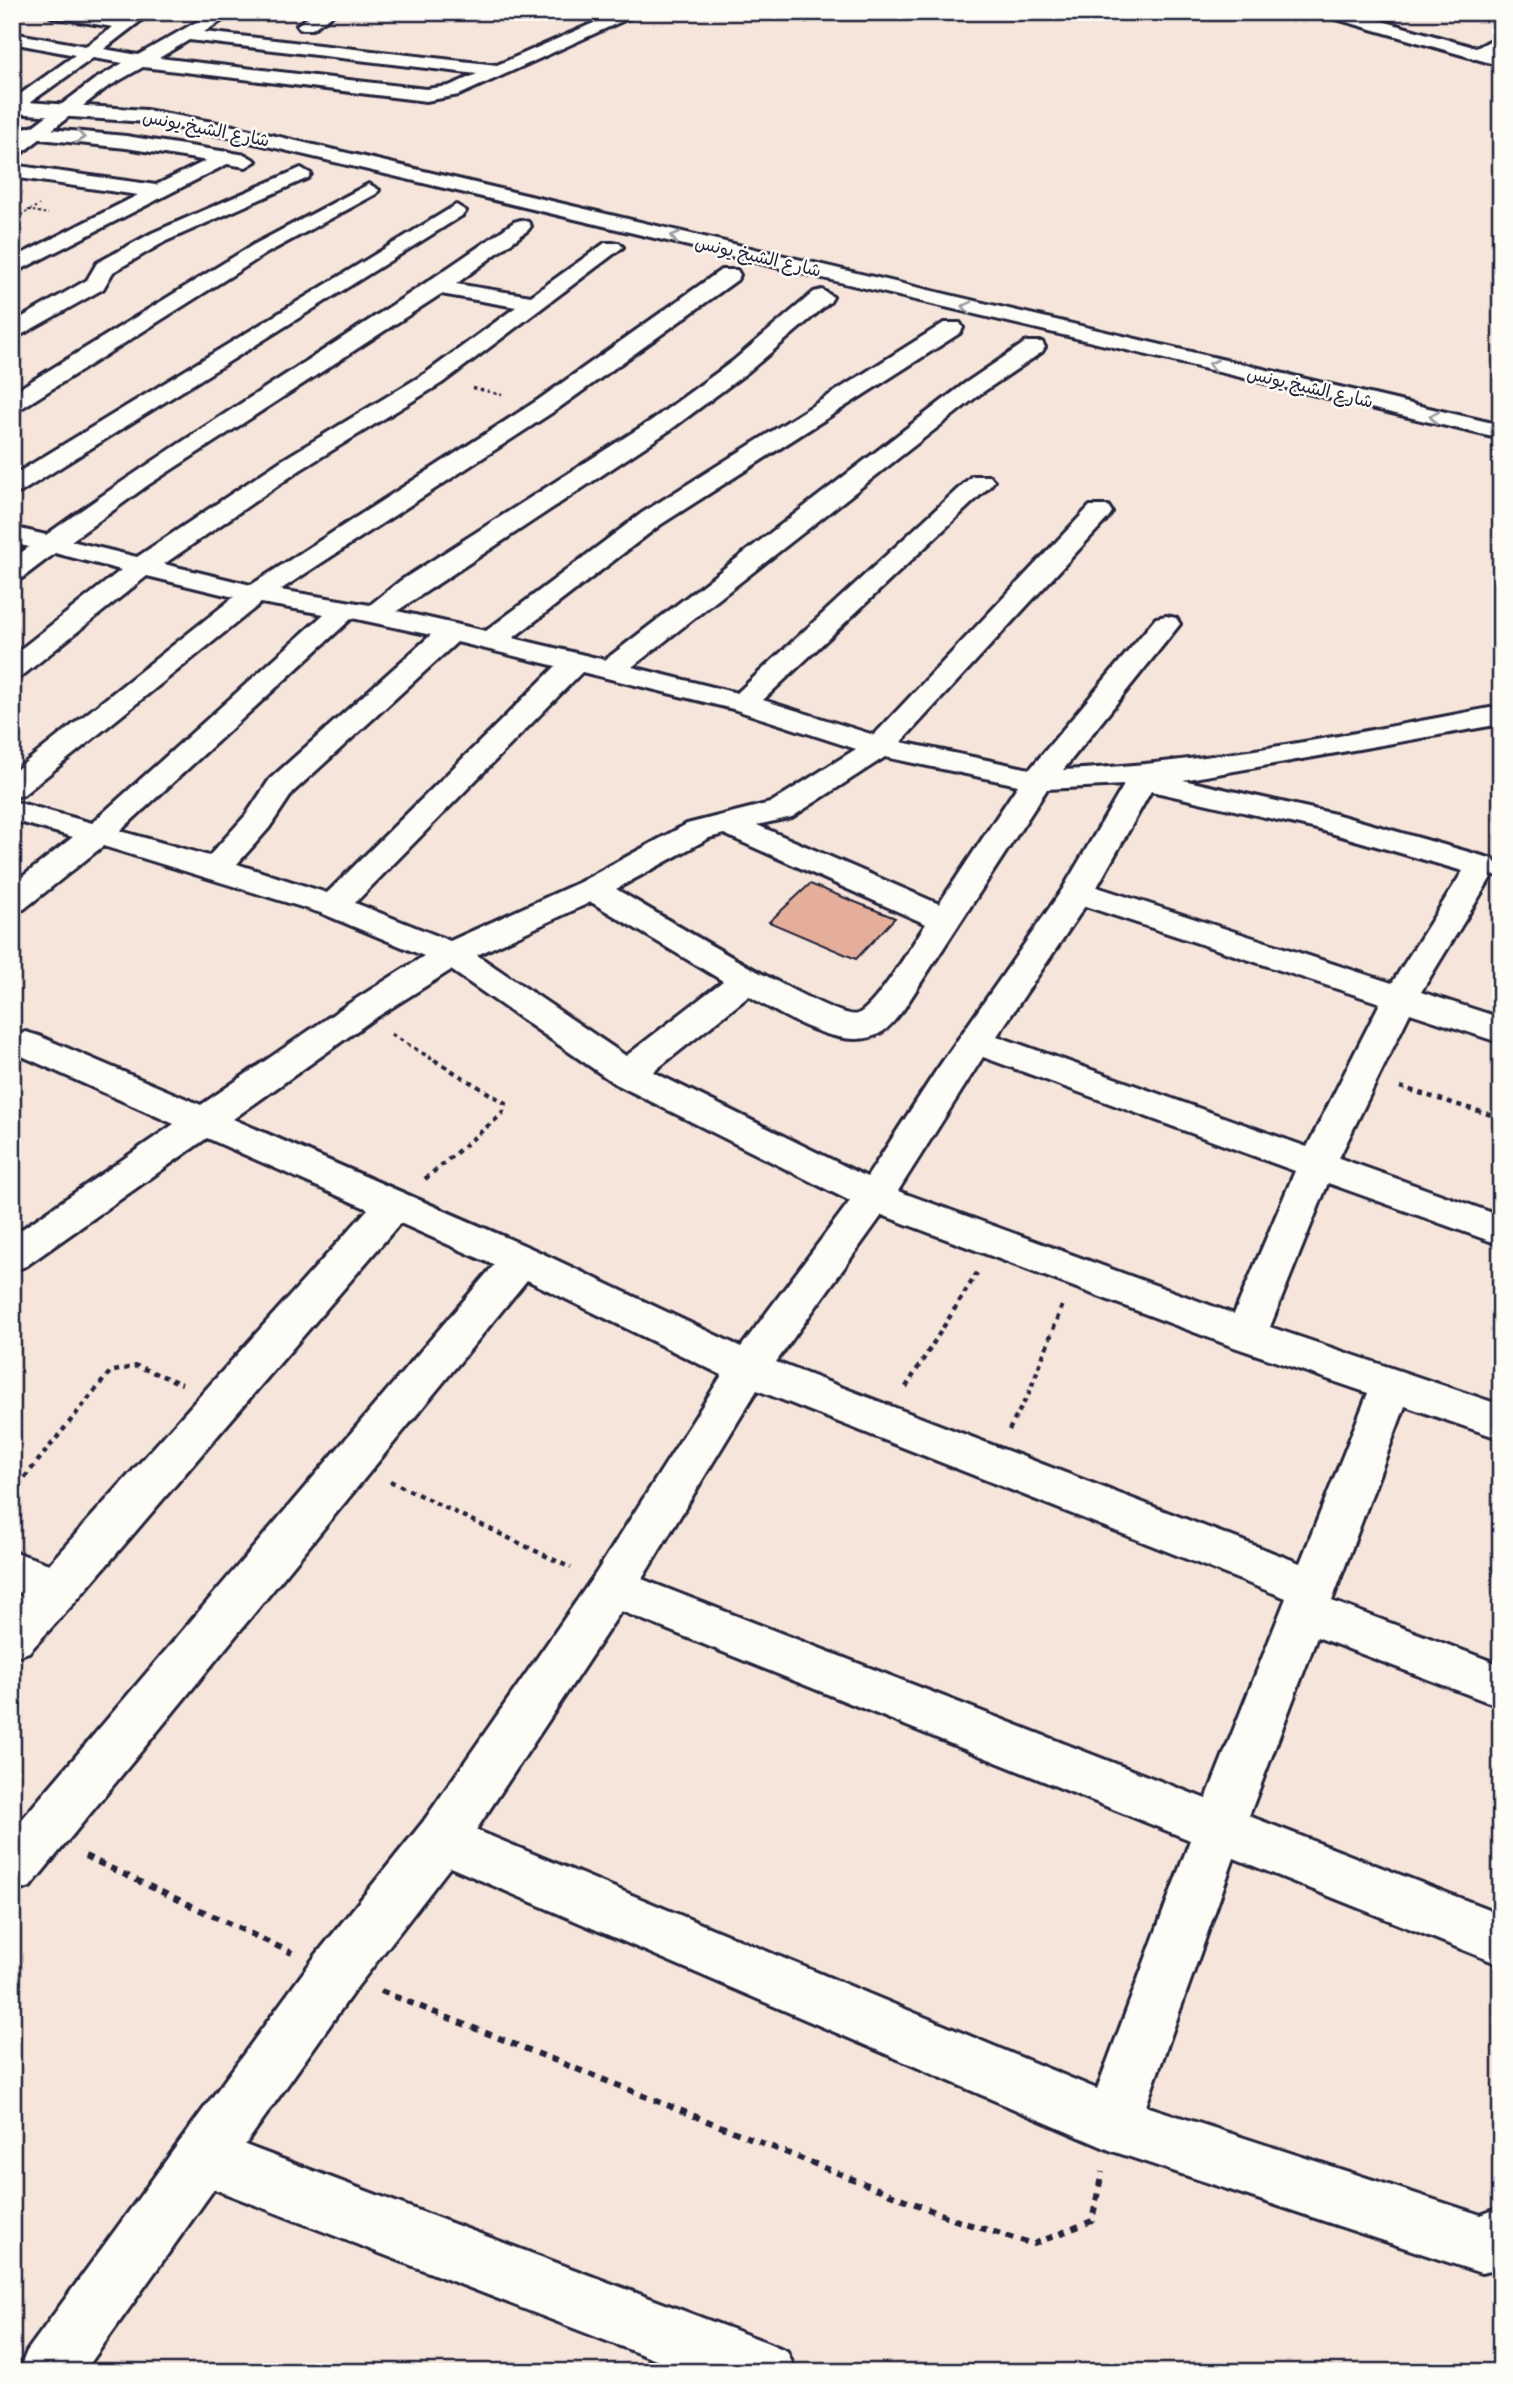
<svg xmlns="http://www.w3.org/2000/svg" width="1513" height="2384" font-family="'Balsamiq Sans','Playpen Sans Arabic',sans-serif">
  <rect width="100%" height="100%" fill="#f6e5db"/>
  <filter id="ink" filterUnits="userSpaceOnUse"><feTurbulence type="fractalNoise" baseFrequency=".0143" numOctaves="2"/><feDisplacementMap in="SourceGraphic" scale="14" xChannelSelector="R" yChannelSelector="G"/><feConvolveMatrix kernelMatrix="1 2 1 2 8 2 1 2 1" color-interpolation-filters="sRGB"/></filter>
  <g filter="url(#ink)">
    <g fill="none" stroke-linecap="round" stroke-linejoin="round">
      <path fill="#628aa6" fill-rule="evenodd" d="M1476,12h10l15,4v4z"/>
    </g>
    <path fill="#e5ae9b" stroke="#22223b" stroke-width="2" d="M810,884l85,34 -39,41 -87,-37z"/>
    <g fill="none" stroke-linecap="round" stroke-linejoin="round">
      <defs>
        <path id="lane" d="M1482,861l19,5v11l-25,-7 -3,-4z"/>
        <path id="street" d="M44,12h42l38,6 9,-6h19l-48,37 34,6 76,-43h21l-31,20 293,33 122,-53h23l-183,83 -33,6 -283,-34 -37,21 -87,67 -7,2v-15l82,-62 29,-17 -30,-5 -81,57v-15l63,-45 -63,-12v-10l74,13 27,-19 -61,-10zM189,40l288,34 -28,12 -23,3 -267,-31z
          M316,12h21l-25,17h-12l-3,-4z
          M778,12h36l1,3 -8,5 -27,-4z
          M1501,35v12l-27,12 -9,-5z
          M226,151l7,2 3,4 -3,4 -221,113v-15l126,-64 -126,-18v-12l144,20z
          M301,168l10,6 -3,4 -142,63 -53,31 -10,17 -91,51v-17l75,-43 10,-17 55,-30z
          M369,184l10,6 -3,4 -109,59 -247,156 -8,2v-18l241,-148z
          M456,205l10,6 -3,4 -442,277 -9,3v-19z
          M521,220l7,2 3,4 -3,4 -72,54 75,12 74,-53h14l4,4 -181,136 -142,87 -136,94 87,21 287,-185 183,-130h16l3,5 -3,5 -181,130 -276,180 90,15 30,-24 252,-161 81,-59 81,-69 8,-2 11,7 -3,5 -81,69 -79,59 -273,181 89,20 156,-118 302,-190h16l3,5 -3,5 -300,192 -147,113 92,22 359,-276 62,-42h16l3,5 -3,5 -62,42 -348,273 105,26 235,-217h18l4,5 -4,5 -227,214 111,35 216,-229h18l4,6 -4,6 -207,224 129,27 126,-151 10,-2 10,2 4,6 -117,146c149,-7 292,-37 438,-64v18l-318,56 152,34 158,45 5,7 -77,126 80,26v25l-91,-30 -71,145 162,58v29l-173,-62 -58,144 231,78v34l-96,-33 -73,195 169,64v42l-184,-70 -68,179 252,98v51l-267,-107 -88,248 335,109 20,-8v62l-20,4 -369,-122 -662,-284 -96,124 -109,154 521,197 21,9 9,21h-109l-473,-183 -130,183h-66l9,-21 289,-396 107,-133 173,-249 126,-198 -195,-95 -497,607 -18,7v-63l482,-566 -94,-42 -325,379 -46,50 -17,6v-53l10,-11 -10,-4v-39l37,13 319,-355 -161,-71 -181,128 -14,5v-35l162,-112 -161,-72 -1,-15 14,-5 13,4 162,69 144,-99 79,-50 -103,-43 -218,-67 -79,63 -12,3v-27l61,-48 -61,-17v-19l80,22 232,-209 -63,-11 -238,192 -11,2v-24l222,-176 -87,-21 -125,100 -10,3v-23l109,-86 -66,-17 -33,25 -10,2v-21l17,-12 -17,-4v-16l34,8c152,-109 315,-204 468,-313zM441,294l75,13 -90,66 -144,87 -145,97 -66,-16 77,-56zM352,618l79,17 -161,144 -24,36 -37,41 -89,-25zM457,642l99,24 -229,227 -90,-29 32,-36 24,-36zM582,672l151,37 123,40 -86,54 -83,21 -107,58 -130,59 -95,-38zM885,757l133,28 -79,119 -182,-79 35,-8zM1124,785l-62,105 -126,181 -69,106 -214,-105 96,-76c30,18 96,58 131,37 9,-4 17,-16 23,-23l144,-221zM1151,791l166,38 146,42 -71,112 -295,-96zM724,834l202,90c-14,20 -48,80 -68,90 -21,10 -211,-107 -242,-125l93,-51zM591,902l132,79 -97,75 -149,-101zM1085,906l295,97 -73,144 -310,-111zM451,970l163,113 236,118 -109,146 -206,-97 -302,-131 136,-97zM983,1057l312,114 -61,143 -336,-123zM882,1215l349,131 137,47 -68,170 -524,-201zM757,1390l529,208 -80,201 -564,-220zM621,1611l569,229 -93,249 -621,-259z"/>
        <path id="secondary" d="M12,101l134,9 83,15 1272,300v14l-1272,-302 -83,-15 -134,-9z
          M28,127l98,9 120,19 10,6 -10,6 -120,-19 -105,-11 -3,-4 3,-4z"/>
        <path id="highway" d="M1324,12h27l150,43v11l-175,-50z"/>
      </defs>
      <use href="#lane" stroke="#22223b" stroke-width="5"/>
      <use href="#street" stroke="#22223b" stroke-width="6"/>
      <use href="#secondary" stroke="#22223b" stroke-width="6"/>
      <use href="#highway" stroke="#22223b" stroke-width="6"/>
      <path stroke="#22223b" stroke-width="2" stroke-dasharray="2.5 2.5" stroke-linecap="butt" d="M28,210l20,4
        M12,220l27,-15"/>
      <path stroke="#22223b" stroke-width="2.5" stroke-dasharray="3.5 3.5" stroke-linecap="butt" d="M473,388l29,7"/>
      <path stroke="#22223b" stroke-width="3.5" stroke-dasharray="4.5 4.5" stroke-linecap="butt" d="M391,1034l41,25"/>
      <path stroke="#22223b" stroke-width="4.5" stroke-dasharray="5 5" stroke-linecap="butt" d="M1400,1087l101,31
        M425,1179l77,-65 3,-11 -76,-46
        M906,1387l71,-114
        M1009,1430l20,-37 33,-87
        M390,1481l181,87
        M12,1493l98,-121 27,-6 45,18"/>
      <path stroke="#22223b" stroke-width="6" stroke-dasharray="7 7" stroke-linecap="butt" d="M85,1856l207,97
        M381,1991l577,230 76,23 58,-23 10,-49"/>
      <use href="#lane" fill="#fdfcf7" fill-rule="evenodd"/>
      <use href="#street" fill="#fdfcf7" fill-rule="evenodd"/>
      <use href="#secondary" fill="#fdfcf7" fill-rule="evenodd"/>
      <use href="#highway" fill="#fdfcf7" fill-rule="evenodd"/>
    </g>
    <defs><path id="oneway-chevron" d="M-2-3.5L2.5 0L-2 3.5" fill="none" stroke-width="1.6" stroke-linecap="round" stroke-linejoin="round" transform="scale(1.75)"/></defs>
    <g stroke="#9a9aa2">
      <use href="#oneway-chevron" transform="translate(80 137) rotate(6)"/>
      <use href="#oneway-chevron" transform="translate(675 237) rotate(-167)"/>
      <use href="#oneway-chevron" transform="translate(967 307) rotate(-167)"/>
      <use href="#oneway-chevron" transform="translate(1213 365) rotate(-167)"/>
      <use href="#oneway-chevron" transform="translate(1434 417) rotate(-167)"/>
    </g>
  </g>
  <g text-anchor="middle" dominant-baseline="central" stroke-width="5" stroke-linejoin="round" paint-order="stroke">
    <g font-size="18" fill="#22223b" stroke="#fdfcf7">
      <text transform="translate(206 129) rotate(11)">شارع الشيخ يونس</text>
      <text transform="translate(758 257) rotate(13)">شارع الشيخ يونس</text>
      <text transform="translate(1310 388) rotate(13)">شارع الشيخ يونس</text>
    </g>
  </g>
  <rect width="1513" height="2384" fill="none" stroke="#fdfcf7" stroke-width="42"/>
  <rect x="21" y="21" width="1471" height="2342" fill="none" stroke="#22223b" stroke-width="2.5" filter="url(#ink)"/>
</svg>
